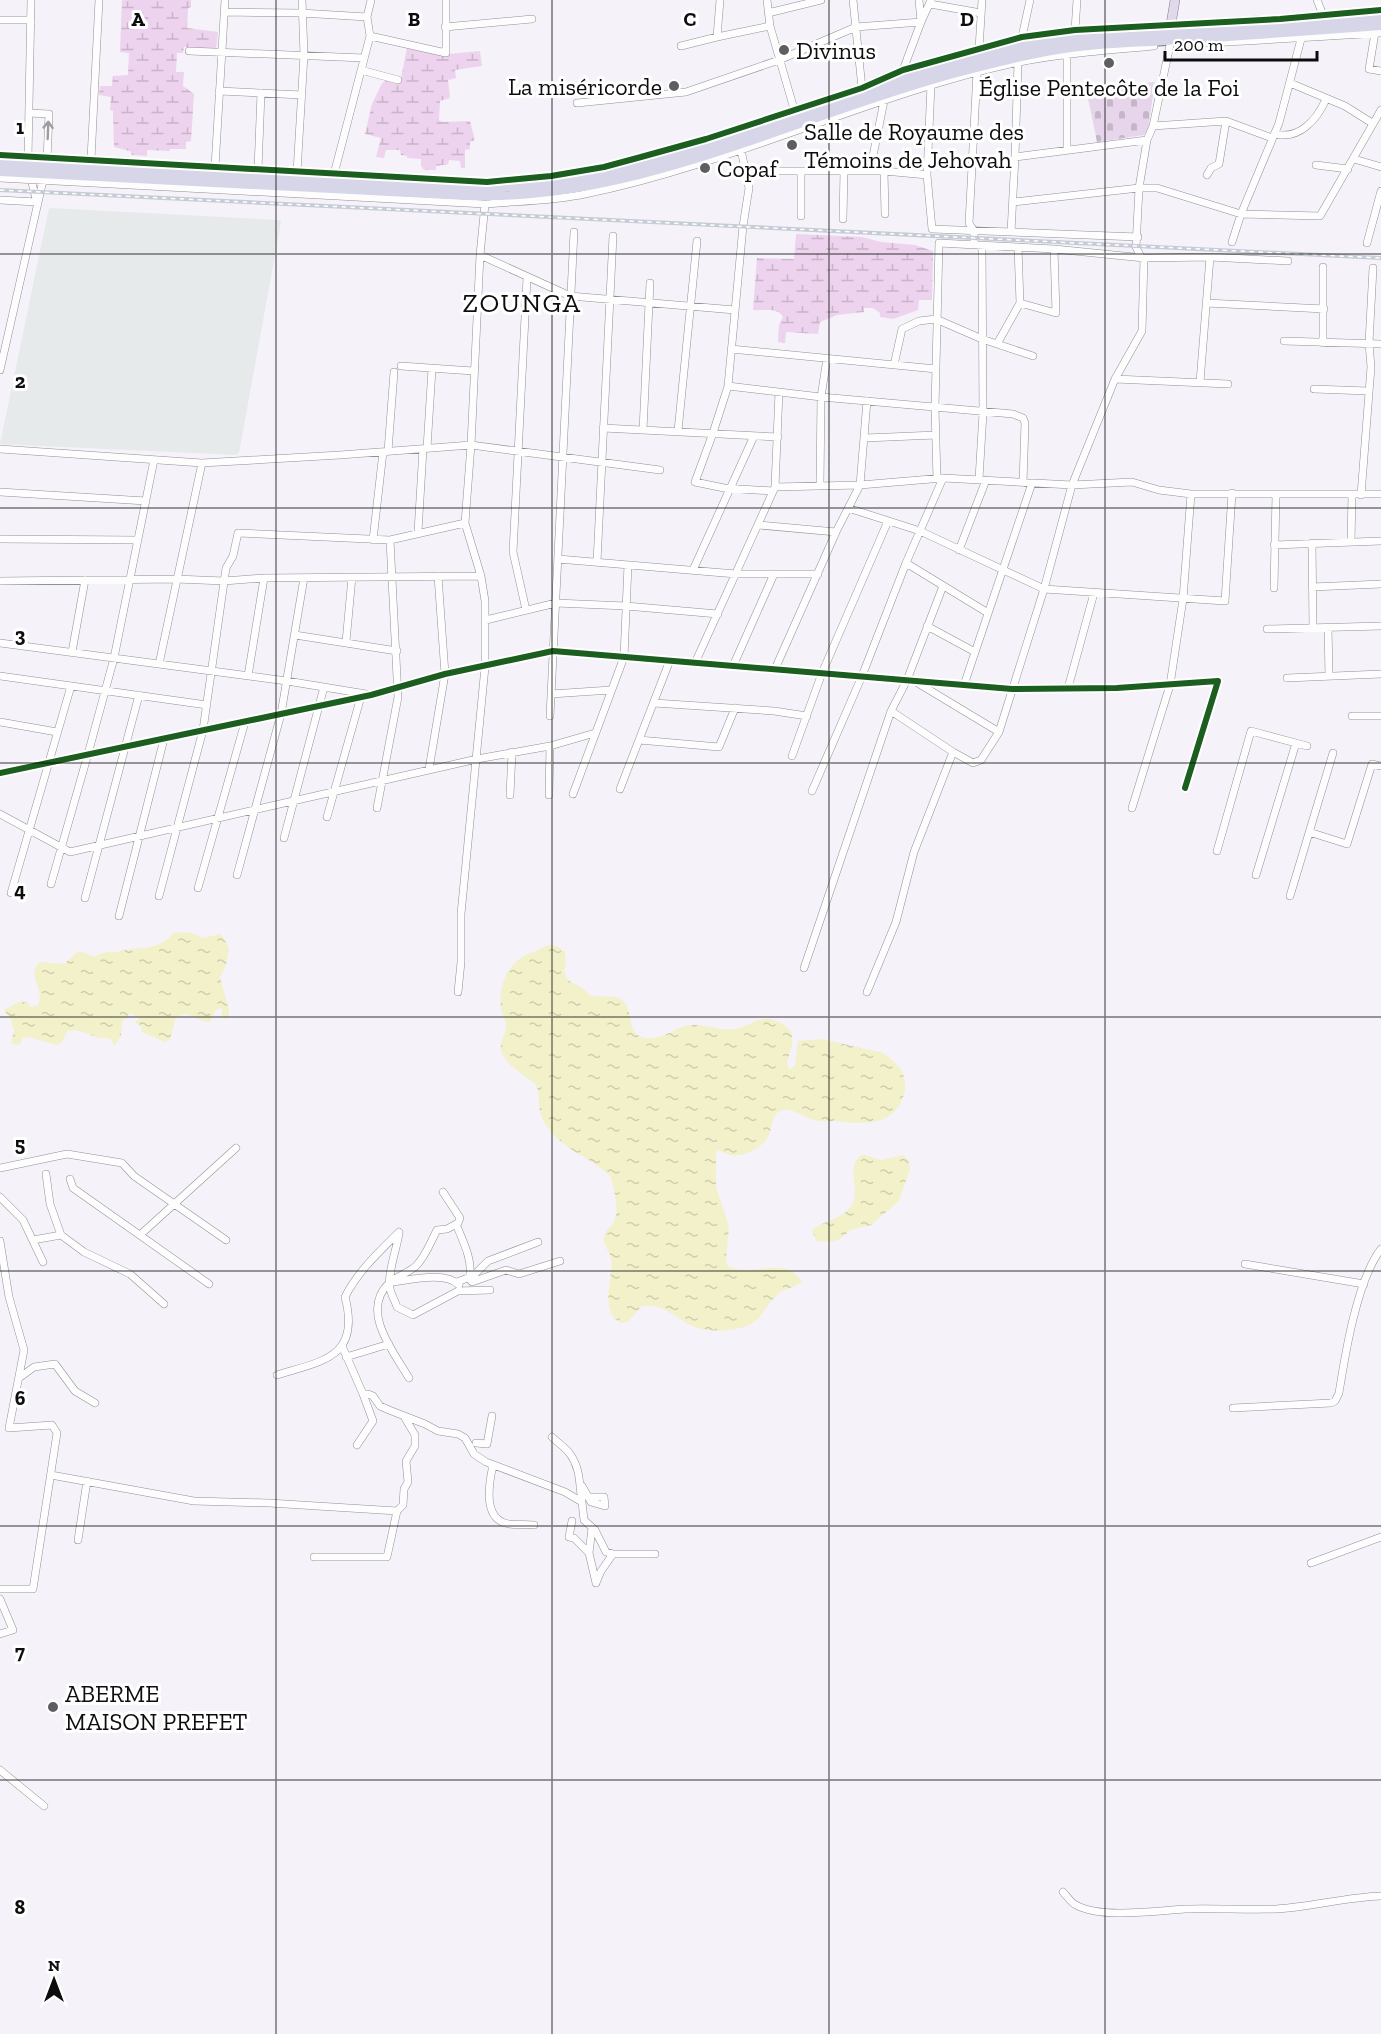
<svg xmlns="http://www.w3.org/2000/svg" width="1381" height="2034" font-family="'Zilla Slab',serif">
  <defs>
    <pattern id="wetland-marsh" width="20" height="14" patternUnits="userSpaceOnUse" patternTransform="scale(1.5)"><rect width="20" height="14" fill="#edd3ed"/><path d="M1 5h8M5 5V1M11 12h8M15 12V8" fill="none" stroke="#cab4ca"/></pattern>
    <pattern id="cemetery-stones" width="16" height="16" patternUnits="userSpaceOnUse" patternTransform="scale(1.5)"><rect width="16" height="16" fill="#e7d6eb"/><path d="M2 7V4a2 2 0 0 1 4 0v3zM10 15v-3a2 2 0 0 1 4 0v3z" fill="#c5b6c8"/></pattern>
    <pattern id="water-ripples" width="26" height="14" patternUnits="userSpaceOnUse" patternTransform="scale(1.5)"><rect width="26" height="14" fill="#f3f1ca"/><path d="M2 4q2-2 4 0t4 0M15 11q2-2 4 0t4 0" fill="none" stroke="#cfcdac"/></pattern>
  </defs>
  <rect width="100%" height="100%" fill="#f5f2fa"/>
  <path fill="#e6eaea" d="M49,208l230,12 2,2 -42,231 -3,2 -236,-11z"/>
  <path fill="url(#wetland-marsh)" d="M122,0h69v7l-3,1 -1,20 31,4 -2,17 -32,-2 -1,6h-6l-1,19h8l-1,14 11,8 -3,47 -5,1v7h-16v2l-23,-1v6l-15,-1 -2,-4 -16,-4 -1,-36 -3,-1 1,-13 -12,-2 1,-9h12l1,-10 15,-1 1,-22 -9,-1z
    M407,47l39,10 3,-3 31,-3 2,15 -27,4 1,8 -8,2 2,18 -10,3 -1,19 3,2 28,-1 5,19 -5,2v7l-5,1v18h-4l-1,-7 -11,-1 -1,4 -12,2v4h-12l-3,-4v-7l-14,-1v-2l-6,-1 -1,-5h-14l-2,8 -8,-1 5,-19 -16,-4 7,-30 10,-21 4,-2 14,3z
    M796,234l66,3 19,5 34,3 18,6 -1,49h-13l-1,10 -25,9 -13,-2v-4l-7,-5h-9v4l-27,3 -17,7 -2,12 -32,-2 -1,11 -7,-1 1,-17 4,-8c-5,-10 -19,-6 -30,-7l4,-52 37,1z"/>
  <path fill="url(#cemetery-stones)" d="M1155,82l-7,48 -4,5 -47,7 -11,-54z"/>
  <path fill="url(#water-ripples)" d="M174,932l18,1 10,5 19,-4 8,14 -3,17 -6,12 9,33v5l-3,3h-4v-9l-2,-1 -4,2 -6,12c-10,0 -17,-8 -27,-8l-8,5c-1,8 -4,13 -4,20l-6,3 -23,-10 -1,-5 -6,-5 5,-4 -10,-5 -8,9 -1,14 -7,10 -3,-7c-5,-1 -10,0 -15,-2 -9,-3 -18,-9 -28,-6l-7,12 -4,2 -29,-8 -5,1 -4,7 -8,-1 3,-13 -3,-11 -7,-10 17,-9 6,2 4,4 7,-2c8,-14 -13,-31 2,-43l24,2c17,-13 9,-16 30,-7 11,-6 11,-5 23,-5 5,0 9,-3 14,-3 17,-1 32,-2 43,-17z
    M550,945l7,1 8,6 1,11 -2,7c3,13 9,12 18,18 4,3 6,7 11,8 8,1 16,0 23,1 22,6 6,38 30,41 15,2 26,-8 39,-12 17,-4 33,5 50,3 12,-2 23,-12 35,-10 10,2 18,7 22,15v11l-5,18 3,7 5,-5 3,-24 24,-2 61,14c10,7 21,16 22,29 1,7 -1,15 -5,22 -14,24 -43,19 -67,17 -6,0 -12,1 -18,-1 -11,-2 -24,-14 -35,-9 -8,3 -8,16 -11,24 -6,13 -24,22 -38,20 -5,0 -8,-4 -13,-5l-2,3v34l13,39 -3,33 1,6c22,15 59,-12 75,17 -7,6 -17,6 -24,12 -10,8 -14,21 -24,28 -13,10 -48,11 -62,4 -20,-10 -27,-22 -50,-20l-13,15 -8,2c-5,-3 -10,-7 -11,-13 -5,-16 3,-35 1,-51 -1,-8 -8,-13 -7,-22 1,-7 7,-10 10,-15 6,-13 0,-33 -4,-46 -24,-23 -52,-26 -68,-58 -5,-11 -1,-22 -6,-33 -10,-9 -29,-19 -34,-32 -4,-11 4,-17 4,-27 0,-7 -5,-12 -5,-18 -3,-25 8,-48 32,-56 6,-2 11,-6 17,-7z
    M861,1155h4l16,5 22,-5 5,4 2,10 -11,32 -28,24 -20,5 -13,10 -10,2 -12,-1 -4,-11c13,-10 31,-11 40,-25 9,-15 -7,-38 9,-50z"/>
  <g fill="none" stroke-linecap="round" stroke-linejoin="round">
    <defs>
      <path id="minor" d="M767,0l3,26 24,83
        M853,0l9,88
        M1317,0l6,15
        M930,4l51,9
        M224,12l77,1 66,4
        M768,13l53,-13
        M1285,18l96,-8
        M0,20h31
        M445,27l87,-8
        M1075,30l2,-30
        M1375,33l-6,36 12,2
        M370,36l76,17v-53
        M717,37l3,-37
        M1022,37l8,-37
        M1183,44c66,-3 132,-7 198,-11
        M681,46l36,-9 53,-11
        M979,49l3,-49
        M189,51l175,7
        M361,70l37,10
        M903,70l18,-48 10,-22
        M1290,83l55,23 27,17
        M931,85l-4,90 5,54 206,8
        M219,91l83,4
        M577,103l109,-11 93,-32 77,-33 65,-5 -2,-22
        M29,113l20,1 -2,46
        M1153,126l73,-5 46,17 3,-4c24,6 42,-14 51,-35
        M740,145l9,43 -6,38 -15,160 -15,47 -18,49 29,6 49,3
        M1067,149v-96
        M0,155l487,27 64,-6 53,-9 37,-10 65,-18 156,-51 41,-18 119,-33 53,-7 193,-11
        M1015,157l132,-17
        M28,158l3,-158
        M91,159l8,-159
        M1354,159l27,8
        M1316,165l32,4
        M215,167l10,-167
        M258,169l3,-76
        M778,171h106l43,4
        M801,171v45
        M870,171l14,-70
        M884,171l1,43
        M297,172l7,-117 -2,-55
        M334,174l36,-138 -3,-19 4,-17
        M30,175l6,24
        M1207,175l4,-7 8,-4 7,-43
        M0,178l485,26c33,-3 67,-3 100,-10 148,-30 286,-100 434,-132 45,-9 90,-12 135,-16
        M0,200l37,2
        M1013,202l126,-14h18l84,26 79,2 61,-106
        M843,219l1,-48
        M1011,232l4,-75 3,-95
        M1232,242l9,-28 38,-91 22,-84
        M1367,243l14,-52
        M974,245v-14l-5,-8 8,-151
        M480,255l90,41 165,14
        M1141,257l-5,-10 3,-59 8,-48 6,-14 18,-86
        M1020,303l36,10 -2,-64
        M1206,303l118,6
        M1284,341l97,3
        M1323,343v-76
        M997,344l23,-41 -2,-56
        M731,349l205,20
        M894,365l8,-36 17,-8 17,-2 46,20 51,17
        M401,366l72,5
        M0,370l44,-194
        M1115,379l113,5
        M1200,382l10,-125
        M728,386l93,11 192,17 10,4 2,5 -2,60
        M1314,389l54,2
        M603,428l175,9
        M643,430l7,-147
        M678,431l19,-190
        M865,438l71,-3
        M427,448l5,-79
        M0,449l202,14 138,-8 131,-10 189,25
        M388,451l6,-79
        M937,479l-2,-71 4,-165 115,6 90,9 66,-1 78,4
        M979,479l4,-66 -1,-168
        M820,484l1,-87 6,-39
        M775,487l85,-2 83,-7 129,7 60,-3 27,8 32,4h190
        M0,492l146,9
        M1361,495l10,-128 -2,-24 4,-75
        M848,508l72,23 124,58 181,12 7,-108
        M758,525l78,7
        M418,532l5,-83
        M0,539l138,1
        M373,540l10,-88
        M1351,541l1,-46
        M1312,543l1,84
        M1274,545l107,-4
        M959,550l27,-70
        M558,559l178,15h82
        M597,562l16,-326
        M906,563l82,50
        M693,570l61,-134
        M0,581l176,-2 48,2 40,-3 217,-2
        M1312,587l69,-3
        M1274,588l2,-93
        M526,610l-13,-58 14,-274
        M486,620l70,-17 70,3 92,8
        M927,626l48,26
        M1328,627l1,49
        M1267,629l114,-3
        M295,635l102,16
        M346,642l6,-65
        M0,643l287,38 79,13
        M72,652l13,-72
        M695,663l80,-176 4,-95
        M159,664l43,-201
        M733,666l41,-92
        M775,669l61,-137 24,-47 7,-84
        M0,676l207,29
        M248,676l16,-98
        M1287,678l94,-4
        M916,682l83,50
        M964,685l68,-202
        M1068,688l26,-95
        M551,694l60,-4
        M654,703l120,8 33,5
        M891,711l62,41 20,11 8,-3 18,-28 45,-143 28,-104 43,-106 27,-48 2,-73
        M550,716l24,-484
        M1352,716h29
        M0,722l57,10
        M639,740l80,7 16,-39
        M792,756l30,-83 66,-152
        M429,769l16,-95 -7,-98
        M0,773l371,-78 74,-21 108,-23 459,38 105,-1 101,-7 -33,107
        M620,789l50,-129
        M812,791l50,-115 44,-113 37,-85
        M573,794l51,-137 4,-92
        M510,795l2,-43
        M549,795l1,-49
        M377,808l21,-111 -8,-157
        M1132,808l38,-123 13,-86 8,-105
        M0,814l70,38 407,-93 73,-13 45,-13
        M327,817l35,-124
        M1309,832l38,12 25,-80 9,2
        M284,838l40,-151
        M1217,851l34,-120 56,15
        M237,875l44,-161 23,-136
        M1256,875l40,-132
        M51,884l37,-130 26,-96 40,-198
        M198,888l47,-166
        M11,893l60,-207
        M159,896l44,-166 23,-162 7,-12 5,-23 152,7 75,-17
        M1290,896l43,-143
        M85,898l54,-203
        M119,916l45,-177
        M804,968l87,-257 16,-31 36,-94
        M458,992l3,-30v-48l24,-247v-66l-4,-25 -16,-53 6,-78 9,-190 5,-51
        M867,992l29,-70 18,-70 39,-100
        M0,1168l67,-14 55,9 12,13 92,64
        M46,1174l4,30 11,31 23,17 46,22 34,30
        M70,1179l3,9 136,96
        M0,1197l23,23 20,42
        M456,1224c6,15 18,38 13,54l3,4 34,-12 13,4 41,-13
        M399,1233c-2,16 -12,40 -9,55 1,7 5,12 7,19l16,8 45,-24 32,-1
        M140,1235l96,-87
        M33,1240l28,-5
        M0,1241l9,56 15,53 -15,78 43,-3 5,8 -24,156h-33
        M1245,1264l119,20
        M392,1282c18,-2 54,-11 67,3
        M457,1282l16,-6 15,-15 50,-19
        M342,1346l21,48h5l5,2 7,10 9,4 36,14 13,7 20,3 7,4 9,16 12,8 79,30 17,10 2,18 11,10 11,22 7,2h42
        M346,1357l43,-13
        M277,1375c45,-14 84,-17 68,-78 13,-26 34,-45 54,-65
        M19,1378l15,-11 21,-3 20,27 20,12
        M409,1378c-16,-27 -49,-67 -20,-95 8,-7 19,-10 27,-17 10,-10 15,-25 21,-36l10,-1 11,-6 2,-5 -17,-26
        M1233,1408l98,-5 4,-2 4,-8c6,-38 18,-113 42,-144
        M552,1437c6,6 14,11 18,17 11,15 9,31 12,48
        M476,1443l11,1 5,-28
        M357,1445l16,-24 -10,-27
        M493,1465c-4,18 -11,55 16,59 8,1 17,0 25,1
        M51,1475l143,26 75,2 128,8
        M582,1486l9,16 14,4 -1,-9h-15
        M572,1521l-3,16 5,1 15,15
        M592,1528l-3,25 7,30
        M78,1540l9,-59
        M314,1557h73l10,-46 6,-6 1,-16 4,-7 -2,-21 9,-15v-11l-10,-17
        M1311,1563l70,-26
        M596,1583l5,-12 12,-17
        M0,1599l13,31 -13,4
        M0,1770l44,36
        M1063,1892c4,4 8,11 13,13 25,14 80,6 109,4 30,-1 61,1 91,0 36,-2 70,-12 105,-13"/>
      <path id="major" d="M1171,36v-12l4,-24"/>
      <path id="highway" d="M0,164l467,23c103,4 200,-29 297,-61 83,-28 166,-57 252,-78 42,-10 87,-13 130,-16 78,-6 157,-9 235,-15
        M0,171l467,24c169,6 329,-80 490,-123 37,-10 76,-20 114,-25 36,-5 73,-5 108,-8 68,-4 135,-9 202,-14"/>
    </defs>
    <use href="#minor" stroke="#919094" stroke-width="8"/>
    <use href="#major" stroke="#7f7d81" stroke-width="10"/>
    <use href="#highway" stroke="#7f7d81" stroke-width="12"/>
    <use href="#minor" stroke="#fefdfe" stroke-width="7"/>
    <use href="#major" stroke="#e0d9eb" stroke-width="9"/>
    <use href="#highway" stroke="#d7d6e8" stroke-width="10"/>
    <defs>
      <path id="rail" d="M0,190l1381,68"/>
    </defs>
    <use href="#rail" stroke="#c5ccd5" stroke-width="4"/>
    <use href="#rail" stroke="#fff" stroke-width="1.5" stroke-dasharray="4.5" stroke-linecap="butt"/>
    <defs>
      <path id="cycleway" d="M0,155l487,27 64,-6 53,-9 37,-10 65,-18 156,-51 41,-18 119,-33 53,-7 205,-11 101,-9
        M0,773l371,-78 74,-21 108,-23 459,38 105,-1 101,-7 -33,107"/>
    </defs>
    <use href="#cycleway" stroke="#fff" stroke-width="10"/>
    <use href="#cycleway" stroke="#1b5e20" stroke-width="6"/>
  </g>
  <defs><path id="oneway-shaft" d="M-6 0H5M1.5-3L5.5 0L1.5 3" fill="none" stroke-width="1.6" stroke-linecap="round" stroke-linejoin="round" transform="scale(1.5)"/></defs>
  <use stroke="#9e9d9e" href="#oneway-shaft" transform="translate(48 130) rotate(-88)"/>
  <path fill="none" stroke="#0d0d0d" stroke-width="1.5" stroke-opacity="0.55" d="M276,0v2034M552,0v2034M829,0v2034M1105,0v2034M0,254h1381M0,508h1381M0,763h1381M0,1017h1381M0,1271h1381M0,1526h1381M0,1780h1381"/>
  <g fill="#5e5d60" stroke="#fff" stroke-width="2">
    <circle cx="784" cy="50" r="6"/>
    <circle cx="1109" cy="63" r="6"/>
    <circle cx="674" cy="86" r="6"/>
    <circle cx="792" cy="145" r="6"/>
    <circle cx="705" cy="168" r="6"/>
    <circle cx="53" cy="1707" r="6"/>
  </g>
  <g text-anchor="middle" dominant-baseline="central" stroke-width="6" stroke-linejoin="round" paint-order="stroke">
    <g font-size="24" fill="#0d0d0d" stroke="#fff" text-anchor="start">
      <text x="796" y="50">Divinus</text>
      <text x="662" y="86" text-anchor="end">La miséricorde</text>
      <text x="1109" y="87" text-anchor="middle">Église Pentecôte de la Foi</text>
      <text x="804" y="131">Salle de Royaume des<tspan x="804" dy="28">Témoins de Jehovah</tspan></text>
      <text x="717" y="168">Copaf</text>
      <text x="65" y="1693">ABERME<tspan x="65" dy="28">MAISON PREFET</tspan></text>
    </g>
    <g font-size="27" letter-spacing="1.5" fill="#0d0d0d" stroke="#fff">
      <text x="522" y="303">ZOUNGA</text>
    </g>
  </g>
  <g font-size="20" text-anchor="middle" font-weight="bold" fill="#0d0d0d" stroke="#fff" stroke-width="6" stroke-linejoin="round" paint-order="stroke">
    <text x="138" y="26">A</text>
    <text x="414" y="26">B</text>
    <text x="690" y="26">C</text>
    <text x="967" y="26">D</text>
    <text x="20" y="134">1</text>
    <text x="20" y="388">2</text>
    <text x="20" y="642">3</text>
    <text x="20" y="897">4</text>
    <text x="20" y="1151">5</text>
    <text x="20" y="1405">6</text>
    <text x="20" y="1659">7</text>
    <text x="20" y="1914">8</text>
  </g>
  <g transform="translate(54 1980)" stroke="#ffffff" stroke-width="4.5" paint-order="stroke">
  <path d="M0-4.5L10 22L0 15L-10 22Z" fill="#0d0d0d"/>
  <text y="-9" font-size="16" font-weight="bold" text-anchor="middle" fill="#0d0d0d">N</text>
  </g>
  <path d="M1165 51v9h152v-9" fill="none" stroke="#0d0d0d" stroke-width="3"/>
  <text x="1174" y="51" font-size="18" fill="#0d0d0d" stroke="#ffffff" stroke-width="4.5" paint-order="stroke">200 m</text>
</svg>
